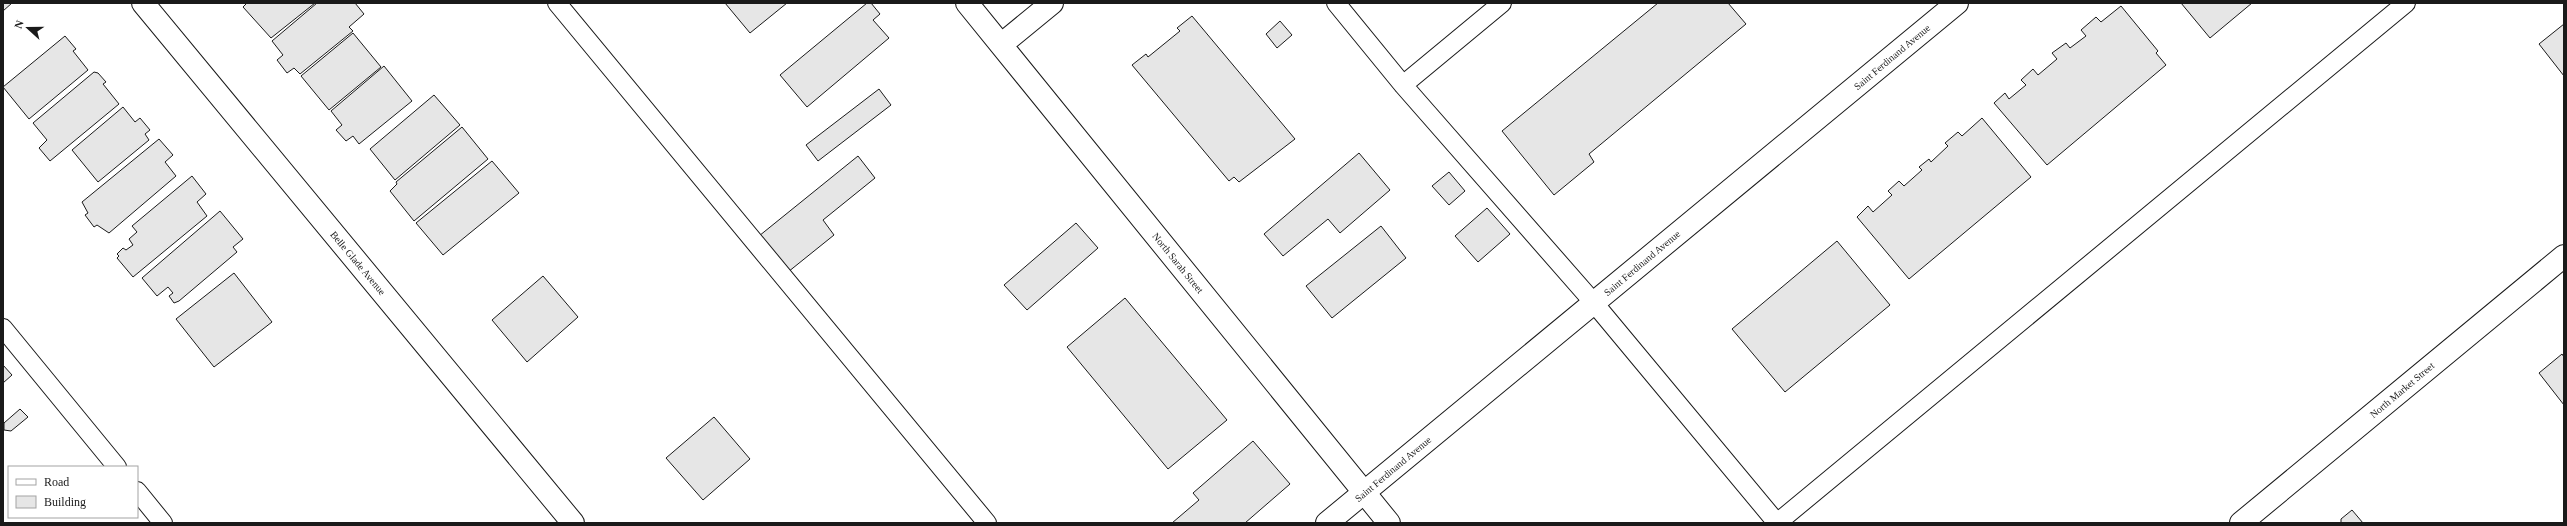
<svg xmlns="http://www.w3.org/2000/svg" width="2567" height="526" font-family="Georgia,serif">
  <rect width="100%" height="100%" fill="#fff"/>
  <path fill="#e6e6e6" stroke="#1a1a1a" d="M3,3h9l-9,8z
    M247,3h68l-44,35 -28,-31z
    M317,3h38l9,11 -15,13 4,4 -53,43 -6,-6 -7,5 -10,-13 6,-5 -11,-14z
    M725,3h62l-37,30z
    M867,3h4l9,11 -7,6 16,18 -82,69 -27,-32z
    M1658,3h70l18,21 -157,130 5,8 -40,33 -52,-64z
    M2181,3h71l-42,35z
    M2121,6l37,45 -2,2 10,12 -119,100 -53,-62 11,-10 4,6 17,-14 -5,-5 12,-11 5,6 19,-16 -5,-6 14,-10 4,5 16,-12 -5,-6 15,-13 5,5z
    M1192,16l103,123 -56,43 -5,-5 -5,4 -97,-116 14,-11 2,3 32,-26 -3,-3z
    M1280,21l12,14 -15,13 -11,-14z
    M2564,24v52l-25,-32z
    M353,33l28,34 -52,43 -28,-34z
    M65,36l11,13 -3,2 15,19 -59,49 -26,-32z
    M384,66l28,35 -53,43 -6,-8 -7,5 -10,-11 6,-5 -11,-14z
    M94,72l4,1 8,9 -3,2 16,20 -69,57 -11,-13 8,-8 -14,-17z
    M879,89l12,16 -73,56 -12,-16z
    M434,95l26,30 -65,55 -25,-31z
    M123,107l12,15 5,-4 10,12 -5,4 4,6 -51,42 -26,-32z
    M1982,118l49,59 -122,102 -52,-62 11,-11 5,6 19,-17 -4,-4 11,-10 5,5 18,-16 -3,-3 10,-8 2,3 17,-16 -3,-3 13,-11 4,4z
    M462,127l26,32 -74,62 -24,-30 7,-7 -1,-2z
    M159,139l14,16 -8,7 11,14 -67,57 -12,-8 -3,2 -9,-12 3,-2 -6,-11z
    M1359,153l31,37 -50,43 -12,-14 -45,37 -19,-22z
    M858,156l17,22 -52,42 11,15 -46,37 -29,-36z
    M492,161l27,32 -76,62 -27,-32z
    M1449,172l16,19 -16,14 -17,-19z
    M192,176l14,18 -9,8 10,14 -74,61 -16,-19 2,-2 -2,-2 6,-6 3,2 7,-5 -4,-6 8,-7 -5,-6z
    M1487,208l23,26 -32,28 -23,-26z
    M220,211l23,28 -10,8 4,5 -58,49 -5,2 -5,-7 4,-3 -5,-6 -11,9 -15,-18z
    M1076,223l22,25 -71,62 -23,-25z
    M1381,226l25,32 -74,60 -26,-32z
    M1837,241l53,64 -105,87 -53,-63z
    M234,273l38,49 -58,45 -38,-48z
    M543,276l35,41 -51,45 -35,-42z
    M1125,298l102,122 -59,49 -101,-122z
    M2562,354l2,3v48l-25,-32z
    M3,365l9,10 -9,8z
    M20,409l8,8 -17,14 -7,-1v-7z
    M714,417l36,42 -47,41 -37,-42z
    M1253,441l37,43 -45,39h-73l27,-23 -6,-7z
    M2352,510l11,13h-22v-4z"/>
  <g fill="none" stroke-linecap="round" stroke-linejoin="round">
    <defs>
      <path id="lane" d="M557,3l430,520
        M1336,3l67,82 191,218 183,220
        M1403,85l99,-82
        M3,328l114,139
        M137,491l26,32
        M1777,523l629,-520"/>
      <path id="street" d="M143,3l430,520
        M1002,44l50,-41
        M1327,523l630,-520
        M2241,523l323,-267"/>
      <path id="secondary" d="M967,3l422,520"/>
    </defs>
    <use href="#lane" stroke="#1a1a1a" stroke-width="20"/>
    <use href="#street" stroke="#1a1a1a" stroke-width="24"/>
    <use href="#secondary" stroke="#1a1a1a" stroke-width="24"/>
    <use href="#lane" stroke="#fff" stroke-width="18"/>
    <use href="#street" stroke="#fff" stroke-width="22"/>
    <use href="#secondary" stroke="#fff" stroke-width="22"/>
  </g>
  <g text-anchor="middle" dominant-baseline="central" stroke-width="3" stroke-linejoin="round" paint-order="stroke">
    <g font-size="10" fill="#1a1a1a" stroke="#fff">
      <text transform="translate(1892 57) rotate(-40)">Saint Ferdinand Avenue</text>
      <text transform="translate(358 263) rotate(50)">Belle Glade Avenue</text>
      <text transform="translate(1178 263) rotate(51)">North Sarah Street</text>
      <text transform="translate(1642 263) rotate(-40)">Saint Ferdinand Avenue</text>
      <text transform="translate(2402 390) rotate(-40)">North Market Street</text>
      <text transform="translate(1393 469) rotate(-40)">Saint Ferdinand Avenue</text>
    </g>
  </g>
  <rect width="2567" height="526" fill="none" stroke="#1a1a1a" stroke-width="8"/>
  <rect x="8" y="466" width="130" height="52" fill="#ffffff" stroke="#a3a3a3"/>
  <rect x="16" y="479" width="20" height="6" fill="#ffffff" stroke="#a3a3a3"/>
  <text x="44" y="486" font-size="12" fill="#1a1a1a">Road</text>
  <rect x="16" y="496" width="20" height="12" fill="#e6e6e6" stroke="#a3a3a3"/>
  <text x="44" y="506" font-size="12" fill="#1a1a1a">Building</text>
  <g transform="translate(28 28) rotate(291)" stroke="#ffffff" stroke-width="3" paint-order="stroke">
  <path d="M0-3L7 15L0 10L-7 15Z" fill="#1a1a1a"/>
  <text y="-6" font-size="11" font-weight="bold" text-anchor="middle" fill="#1a1a1a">N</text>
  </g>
</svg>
